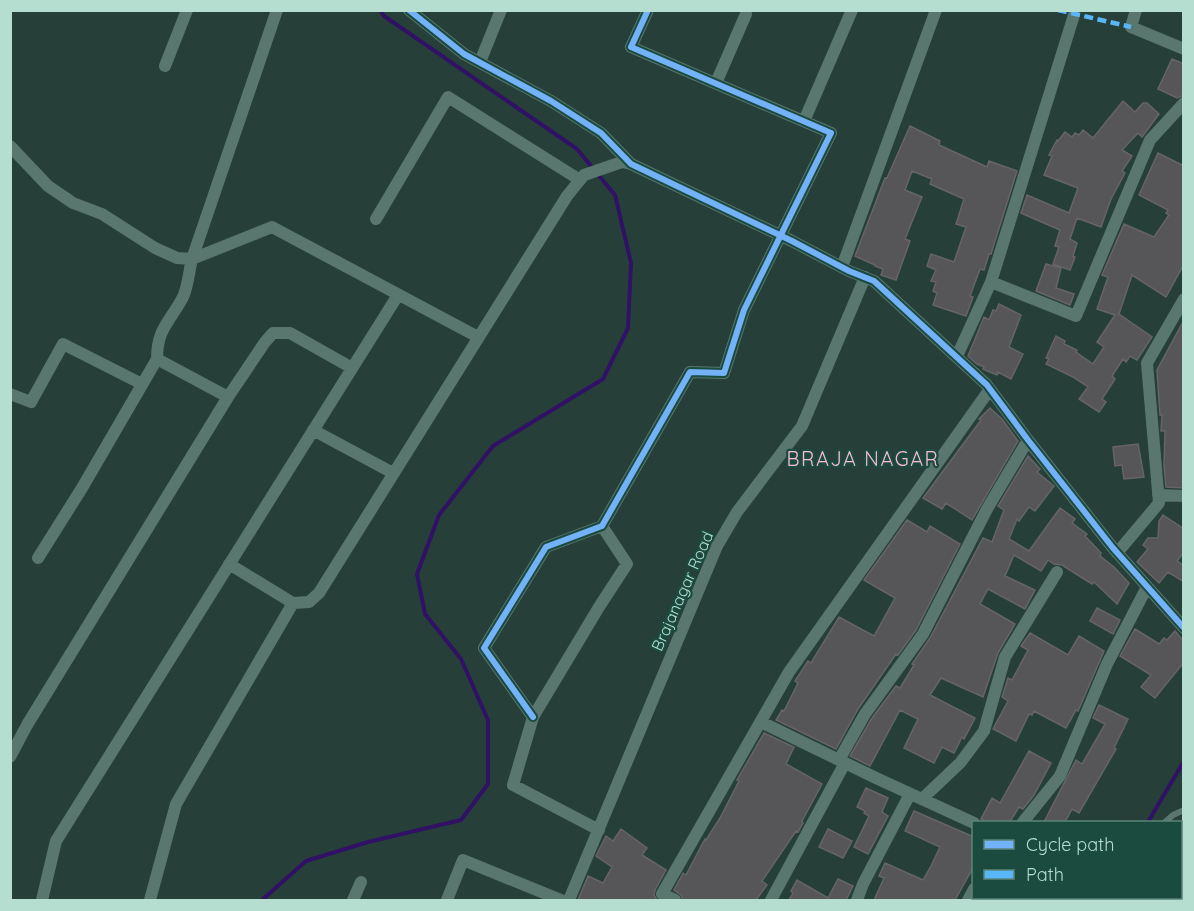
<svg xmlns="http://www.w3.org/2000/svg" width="1194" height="911" font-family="Quicksand,sans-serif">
  <rect width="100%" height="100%" fill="#264039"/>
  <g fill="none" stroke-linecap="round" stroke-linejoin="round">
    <path stroke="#301165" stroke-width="4" d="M1148,822l36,-61
      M262,900l44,-39 62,-19 93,-22 27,-36v-64l-27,-61 -36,-45 -8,-40 22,-59 54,-69 110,-67 25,-51 3,-65 -16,-68 -38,-46 -193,-133 -4,-6
      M1104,900l2,-2"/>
  </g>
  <path fill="#565557" stroke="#666467" stroke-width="1.5" d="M1172,59l12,5v31l-7,3 -19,-9z
    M1123,101l12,11 8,-9h4l12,11 -17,23 -4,-4 -16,17 10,6 -10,15 3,2 -14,26 -10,28 -24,-9 -7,21 7,4 -4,13 2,1 -5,13 -17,-6 6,-17 -4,-1 5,-16 -39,-17 6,-18 42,18 9,-25 -34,-13 8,-19 -3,-1 8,-15 1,1 7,-9 7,5 3,-4 4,2 4,-5 10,8z
    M910,126l30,15 -1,4 48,22 2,-6 28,10 -26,83h-2l-5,16 -4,-1 -10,27 3,1 -7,19 -33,-11 4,-12 -4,-2 3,-9 -5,-1 5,-11 -9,-4 4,-12 23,8 12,-35 -10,-3 8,-25 -34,-15 2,-5 -20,-8 -7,19 17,7 -17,42 5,2 -14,39 -15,-5 2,-6 -8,-3v-1l-20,-9 30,-78h2z
    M1158,153l26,13v98l-18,33 -34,-22 -13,39 33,23 -15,23 -7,-4 -4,6 -3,-3 -11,17 3,3 -13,20 4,3 -7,10 -20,-13 9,-12 -15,-10 -27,-13 3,-5 -3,-1 10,-22 9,5 -1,3 13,6 -1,2 17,12 11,-17 -7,-5 18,-27 -18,-6 11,-32 -6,-2 22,-51 30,13 15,-22 -3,-2 2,-3 -29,-15z
    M1046,264l15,4 -5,20 18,6 -4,11 -34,-14z
    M999,304l22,11 -12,32 14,7 -12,25 -13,-7 -1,3 -14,-6 1,-2 -7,-3 -9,-8 16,-39 5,3 4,-10 3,1z
    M1184,320v168l-18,-1 -2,-21 1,-35h-4l1,-16h-2l-3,-45z
    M990,408l12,11 16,22 -46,79 -26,-17 -4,6 -19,-11 58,-78 -2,-1z
    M1138,444l6,33 -20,2 -2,-14 -7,1 -2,-19z
    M1028,456l12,13 -3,3 17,14 -19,25 -6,-4 -10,14 -2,-2 -8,20 20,12 31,-43 15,11 -3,4 15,11 -2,2 16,17 -1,3 14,11 15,16 -12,21 -23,-22 -2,2 -30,-19 -8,-1 -6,-4 -7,11 -27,-16 -9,21 30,14 -10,19 -37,-20 -8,15 35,20 -17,29 -15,44 -42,-19 -11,17 45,23 -11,21 -2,-2 -8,16 -12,-6 -8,16 -30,-15 14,-29 -18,-9 -30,56 -20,-10 22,-38 24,-32 4,2 14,-23 -2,-1 18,-26 53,-100 9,4 12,-32 -6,-4z
    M1163,515l21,14v23l-7,9 7,5v16l-16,-10 -9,11 -22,-21 11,-13 -5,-4 5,-7h10l1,-17z
    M907,520l20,12 3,-6 30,18 -44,86 -18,25 -2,-1 -38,55 -22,40 -60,-29 6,-10 2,1 14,-28 -3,-2 13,-20 3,2 28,-46 35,19 21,-38 -31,-18z
    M1097,608l23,12 -7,14 -23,-13z
    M1135,629l24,15 5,-6 3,2 8,-9 9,11v20l-29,36 -14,-11 10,-12 -31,-19z
    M1030,633l38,22 11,-19 25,15 -26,60 -2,-1 -10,18 -32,-17 -2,4 -3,-1 -13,27 -23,-12 15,-28 -6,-4 6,-19 4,2 16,-30 -7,-4z
    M1099,705l29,14 -14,29 2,1 -37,64 -7,-4 -7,13h-21l32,-62 6,4 23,-40 -12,-6z
    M764,733l30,14 -8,17 36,20 -20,37 1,2 -5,9 -2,-1 -34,50 5,4 -11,15h-73l-2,-5 -7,-5 9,-17 3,2 19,-36 1,1 14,-22 19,-37 -2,-1z
    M1029,751l22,12 -17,32 -11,14 -4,-2 -9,15h-23l-6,-3 11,-21 8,5z
    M866,788l22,10 -6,14 6,4 -20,38 -14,-7 15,-31 -5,-3 1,-2 -8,-4z
    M914,811l60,26v29l-19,34h-81l10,-22 -5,-2 6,-13 38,17 8,-14 9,-19 -35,-16z
    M621,829l26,19 -5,7 24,15 -11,20 -1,5 3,5h-79l10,-24 15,7 9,-16 -16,-11 10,-20 7,5z
    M828,829l24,12 -9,17 -24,-11z
    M838,879l15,7 -7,14h-57l4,-7 -2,-2 6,-11 31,18z"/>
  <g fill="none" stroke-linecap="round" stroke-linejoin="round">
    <path stroke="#59766f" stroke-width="6" d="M1165,822l8,-7 11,-5
      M1120,900l2,-2"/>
    <path stroke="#59766f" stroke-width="12" d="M409,10l55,44 87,47 50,32 30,31 161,77 57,30 25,10 113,104 41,55 85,108 71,80
      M1136,10l-5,17 53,22
      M480,62l21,-52
      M165,66l22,-56
      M716,83l30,-69
      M804,121l48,-111
      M10,146l38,40 25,17 29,11 53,34 22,10 15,1 80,-32 206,110
      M376,219l72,-122 132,83
      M842,267l94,-257
      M991,282l85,34 74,-176 34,-37
      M957,356l34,-74 83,-267
      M157,359l71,38
      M10,394l21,8 32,-58 79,40
      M313,430l80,43
      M1158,495l26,1
      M1117,553l42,-50 -12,-140 37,-64
      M38,558l44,-70 75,-129c0,-31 13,-37 26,-62 5,-10 6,-26 9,-38l85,-249
      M229,564l64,39 16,-1 10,-9 248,-397 17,-21 38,-13 9,2
      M533,717l-49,-69 62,-101 56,-21 88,-154 34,1 20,-63 87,-177 -200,-86 17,-37
      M761,722l115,56 98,45
      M10,757l17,-32 201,-328 37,-55 8,-9h17l62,35
      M839,760l26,-46 58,-80 64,-125 41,-69
      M922,799l38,-36 24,-32 21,-74 52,-85
      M1023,822l37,-46 47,-112 40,-77
      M599,830l-86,-45 20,-68 66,-110 28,-43 -25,-38
      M1180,883l4,-5
      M42,900l14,-59 342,-546
      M150,900l26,-96 117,-201
      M353,900l8,-18
      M447,900l16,-40 98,40
      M569,900l148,-354 20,-34 65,-86 63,-149
      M675,900l-13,-6 127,-222 201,-283
      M771,900l74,-137
      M857,900l6,-16 47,-90
      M968,900l6,-11
      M1171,900l2,-2"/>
    <path stroke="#59b6f9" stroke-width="4.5" stroke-dasharray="9 4.5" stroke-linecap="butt" d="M1058,10l73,17"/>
    <defs>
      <path id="cycleway" d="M409,10l55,44 87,47 50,32 30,31 161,77 57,30 25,10 113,104 41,55 85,108 71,80
        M533,717l-49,-69 62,-101 56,-21 88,-154 34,1 20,-63 87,-177 -200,-86 17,-37"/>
    </defs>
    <use href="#cycleway" stroke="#1b4a3e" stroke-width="10"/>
    <use href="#cycleway" stroke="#73b2f8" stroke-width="6"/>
  </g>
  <g text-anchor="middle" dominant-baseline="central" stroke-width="4.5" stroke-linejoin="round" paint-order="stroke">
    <g font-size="16" fill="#b5ded0" stroke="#1b4a3e">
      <text transform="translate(682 591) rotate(-66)">Brajanagar Road</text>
    </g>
    <g font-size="20" letter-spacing="1.5" fill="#fbbbd5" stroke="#1b4a3e">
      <text x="863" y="458">BRAJA NAGAR</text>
    </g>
  </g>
  <rect width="1194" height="911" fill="none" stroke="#b5ded0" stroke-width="24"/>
  <rect x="972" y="821" width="210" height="78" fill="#1b4a3e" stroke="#598578" stroke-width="1.5"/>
  <rect x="984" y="840" width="30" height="9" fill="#73b2f8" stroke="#598578" stroke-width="1.5"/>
  <text x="1026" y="851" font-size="18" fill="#b5ded0">Cycle path</text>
  <rect x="984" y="870" width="30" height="9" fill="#59b6f9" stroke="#598578" stroke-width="1.5"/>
  <text x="1026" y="881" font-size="18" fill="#b5ded0">Path</text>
</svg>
